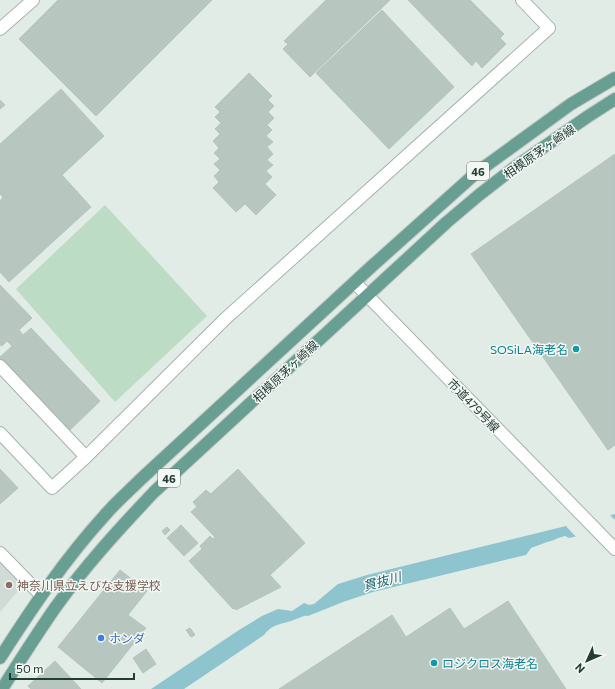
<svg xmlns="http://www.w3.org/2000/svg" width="615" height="689" font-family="Commissioner,'Noto Sans JP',sans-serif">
  <rect width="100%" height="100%" fill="#e2ece7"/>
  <path fill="#d0dbd6" d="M0,560l17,19 1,12 -18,21z"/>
  <path fill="#bcdcc5" d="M105,205l102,111 -92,86 -99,-113z"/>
  <path fill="#8dc4ce" d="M615,514v14l-46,10 -4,-2 -7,2 -4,2 -7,2 -16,6 -5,7 -153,37 -30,10 -35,14c-5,-1 -7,2 -12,3 -13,6 -22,3 -32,16l-80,54h-33l88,-59 23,-14 16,-7 14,2 12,-8 5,2 5,-1 24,-20 29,-9z"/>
  <path fill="#e2ece7" d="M609,514l6,6v10l-38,8 -13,-14z"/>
  <path fill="#b8c6c0" stroke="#b5c5be" d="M58,0h154l-116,116 -77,-77z
    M326,0h64l-80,77 -27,-28 5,-5 -4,-3z
    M408,0h62l34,34 -4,4 6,6 -24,24 -6,-7 -4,5z
    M382,10l72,77 -65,62 -73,-76z
    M249,73l23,23 -4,4 6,6 -6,6 6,6 -7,7 5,5 -6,6 7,6 -6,5 6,7 -6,6 6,5 -7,6 6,6 -7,7 11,11 -20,20 -11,-11 -9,8 -23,-24 6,-6 -5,-6 6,-6 -6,-6 6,-5 -6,-6 5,-5 -6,-7 7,-7 -5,-5 6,-6 -6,-6 5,-5 -5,-5z
    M61,89l43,47 -42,39 29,32 -82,75 -9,-10v-71l3,-4 -3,-3v-50z
    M0,100l5,5 -5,4z
    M615,154v291l-7,5 -137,-196z
    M0,285l32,33 -13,12 4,5 8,-7 69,73 -32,31 -68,-71v-4l12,-11 -5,-5 -5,5 -2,-1z
    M0,469l18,19 -18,16z
    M238,469l67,74 -72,66 -44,-48 13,-12 -2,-3 10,-10 3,3 2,-2 -24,-25z
    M206,490l5,4 -14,13 -4,-5z
    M181,525l17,18 -14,13 -17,-18z
    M167,527l3,3 -5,5 -3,-4z
    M120,570l27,21 -19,24 18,13 -44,55 -44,-36z
    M270,575l11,12 -45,23 -2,-2z
    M508,601l58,88h-287l113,-74 14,22 44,-29 14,21z
    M190,628l5,7 -4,2 -5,-7z
    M146,649l10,15 -13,9 -10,-15z
    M55,661l26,28h-50l-3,-3z"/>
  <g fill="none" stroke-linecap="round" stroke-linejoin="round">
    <defs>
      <path id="minor" d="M0,29l33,-29
        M355,283l260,266
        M0,366l86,91 -34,31 -52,-55
        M86,457l139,-138 324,-291 -27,-28
        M0,553l41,42"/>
      <path id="major" d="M0,658c32,-50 65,-99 105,-143 11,-13 24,-24 36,-36l230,-212 105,-94 95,-69 44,-26
        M2,689c17,-27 35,-55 53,-81 30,-42 64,-79 99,-116l242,-223 51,-47 32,-27 36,-28 72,-50 28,-18"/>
    </defs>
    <use href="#minor" stroke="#a5b4ae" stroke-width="14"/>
    <use href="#major" stroke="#c1c8c6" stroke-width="14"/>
    <use href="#minor" stroke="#fff" stroke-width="12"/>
    <use href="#major" stroke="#699f92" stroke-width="12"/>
  </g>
  <g fill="#0f9aa8" stroke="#f3f8f5" stroke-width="1.5">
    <circle cx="576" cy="349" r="4"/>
    <circle cx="434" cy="663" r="4"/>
  </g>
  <circle fill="#8d6e63" stroke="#f3f8f5" stroke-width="1.5" cx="9" cy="585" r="4"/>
  <circle fill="#3f7fe0" stroke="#f3f8f5" stroke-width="1.5" cx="101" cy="638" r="4"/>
  <g text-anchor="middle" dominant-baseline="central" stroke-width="3" stroke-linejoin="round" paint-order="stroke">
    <g fill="#f3f8f5" stroke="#61746f" stroke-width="1">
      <rect x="467" y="162" width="22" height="18" rx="3"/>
      <rect x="158" y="469" width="22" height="18" rx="3"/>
    </g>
    <g font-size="11" font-weight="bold" fill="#233c35">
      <text x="478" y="171">46</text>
      <text x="169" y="478">46</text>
    </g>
    <g font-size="12" fill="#233c35" stroke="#f3f8f5">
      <text transform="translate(539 151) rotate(-35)">相模原茅ヶ崎線</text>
      <text transform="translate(285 371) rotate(-43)">相模原茅ヶ崎線</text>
      <text transform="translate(474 405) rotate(46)">市道479号線</text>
    </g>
    <g font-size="12" fill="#0d838f" stroke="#f3f8f5" text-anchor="end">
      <text x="568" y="349">SOSiLA海老名</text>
      <text x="442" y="663" text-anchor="start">ロジクロス海老名</text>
    </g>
    <g font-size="12" fill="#785e54" stroke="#f3f8f5" text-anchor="start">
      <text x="17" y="585">神奈川県立えびな支援学校</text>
    </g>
    <g font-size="12" fill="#366cbe" stroke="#f3f8f5" text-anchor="start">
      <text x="109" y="638">ホンダ</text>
    </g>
    <g font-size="13" font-style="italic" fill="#206675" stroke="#f3f8f5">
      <text transform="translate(382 581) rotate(-15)">貫抜川</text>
    </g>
  </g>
  <g transform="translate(587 661) rotate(225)" stroke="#f3f8f5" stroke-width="3" paint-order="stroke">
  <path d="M0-3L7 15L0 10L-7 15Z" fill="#233c35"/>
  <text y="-6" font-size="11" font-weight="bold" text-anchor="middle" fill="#233c35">N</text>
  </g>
  <path d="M10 673v6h124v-6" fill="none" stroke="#233c35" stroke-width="2"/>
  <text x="16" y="673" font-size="12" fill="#233c35" stroke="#f3f8f5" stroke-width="3" paint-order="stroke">50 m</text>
</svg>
